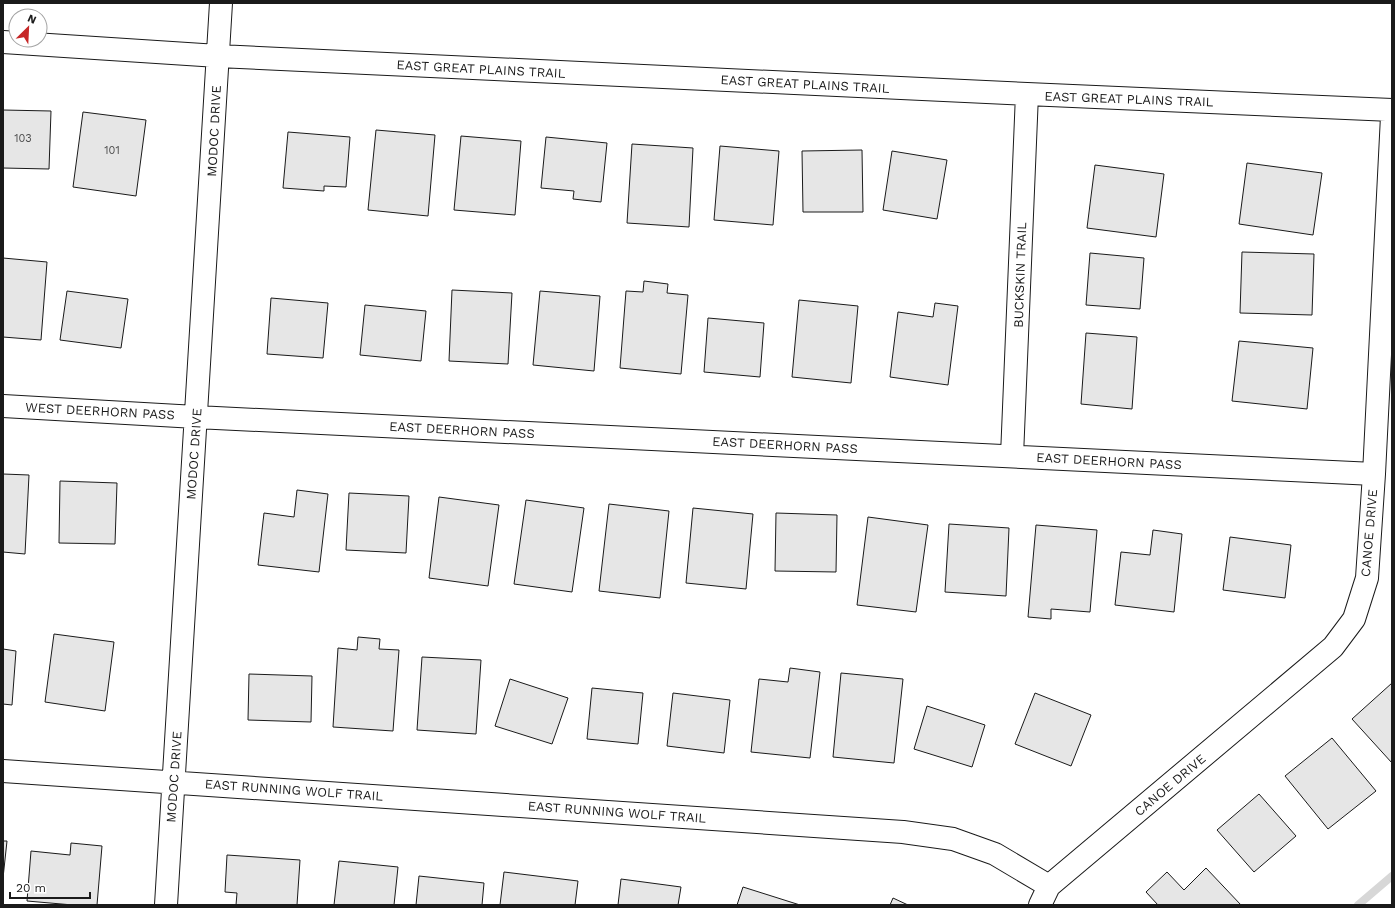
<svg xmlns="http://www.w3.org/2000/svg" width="1395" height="908" font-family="'Work Sans',sans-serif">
  <rect width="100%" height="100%" fill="#fff"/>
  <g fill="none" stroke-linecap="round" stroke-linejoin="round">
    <path stroke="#d7d7d7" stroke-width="8" d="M1358,905l34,-29"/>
  </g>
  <path fill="#e6e6e6" stroke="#1a1a1a" d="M3,110l48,1 -2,58 -46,-1z
    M83,112l63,8 -10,76 -63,-9z
    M376,130l59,5 -7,81 -60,-6z
    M288,132l62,5 -4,50 -22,-1v5l-41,-3z
    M461,136l60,5 -6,74 -61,-5z
    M546,137l61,6 -6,59 -28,-3 1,-8 -33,-3z
    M632,144l61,4 -4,79 -62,-4z
    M720,146l59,5 -6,74 -59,-5z
    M862,150l1,62h-60l-1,-61z
    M892,151l55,9 -10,59 -54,-9z
    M1247,163l75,10 -9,62 -74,-11z
    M1095,165l69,9 -8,63 -69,-9z
    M1242,252l72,2 -2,61 -72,-2z
    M1090,253l54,5 -4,51 -54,-4z
    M3,258l44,4 -6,78 -38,-3z
    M644,281l24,3 -1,9 21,2 -7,79 -61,-6 6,-77 17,1z
    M452,290l60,3 -4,71 -59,-3z
    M67,291l61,8 -7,49 -61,-8z
    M540,291l60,5 -6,75 -61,-6z
    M271,298l57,5 -5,55 -56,-4z
    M799,300l59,6 -7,77 -59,-6z
    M935,303l23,3 -10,79 -58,-8 8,-65 35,5z
    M365,305l61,6 -5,50 -61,-6z
    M708,318l56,5 -4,54 -56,-5z
    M1086,333l51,4 -5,72 -51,-5z
    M1239,341l74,7 -6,61 -75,-8z
    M3,474l26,1 -4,79 -22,-2z
    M60,481l57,2 -2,61 -56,-1z
    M297,490l31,4 -9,78 -61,-7 6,-52 30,4z
    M349,493l60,3 -3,57 -60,-3z
    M439,497l60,8 -11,81 -59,-8z
    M526,500l58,8 -12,84 -58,-8z
    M609,504l60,7 -9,87 -61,-7z
    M693,508l60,6 -7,75 -60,-6z
    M776,513l61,2 -1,57 -61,-1z
    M868,517l60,8 -12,87 -59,-7z
    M949,524l60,4 -3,68 -61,-4z
    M1036,525l61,5 -7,82 -39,-3v10l-23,-2z
    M1153,530l29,4 -8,78 -59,-7 6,-53 29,3z
    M1230,537l61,8 -6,53 -62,-8z
    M54,634l60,8 -9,69 -60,-9z
    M358,637l22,2 -1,10 20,1 -6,81 -60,-4 5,-79 19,2z
    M3,649l13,2 -4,54 -9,-1z
    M422,657l59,3 -5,74 -59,-4z
    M790,668l30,4 -10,86 -59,-6 8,-73 29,3z
    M841,673l62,6 -9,84 -61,-6z
    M249,674l63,2 -1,46 -63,-2z
    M510,679l58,19 -16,46 -57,-18z
    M1392,683v80l-40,-44z
    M592,688l51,5 -5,51 -51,-5z
    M673,693l57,7 -6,53 -57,-7z
    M1035,693l56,22 -20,51 -56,-22z
    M927,706l58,19 -13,42 -58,-18z
    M1332,738l44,53 -48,38 -43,-53z
    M1259,794l37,42 -42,36 -37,-42z
    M3,841h4l-4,37z
    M71,843l31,3 -5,59h-24l-46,-4 4,-50 39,4z
    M227,855l73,5 -3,45h-61l1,-12 -12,-1z
    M339,861l59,6 -4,38h-60z
    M1206,868l35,37h-83l-12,-13 21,-20 17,18z
    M504,872l74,9 -3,24h-75z
    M419,876l65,7 -2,22h-66z
    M621,879l60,8 -3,18h-60z
    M743,887l57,18h-63z
    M893,898l15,7h-18z"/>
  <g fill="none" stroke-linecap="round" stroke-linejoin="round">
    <defs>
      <path id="minor" d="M3,42l215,14 809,38 365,16
        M3,406l193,11 1178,57
        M1012,456l15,-362
        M3,771l900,61 50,7 42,15 54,32
        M166,905l55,-902
        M1040,905l9,-19 284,-239 21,-28 13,-41 7,-104 18,-358"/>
    </defs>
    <use href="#minor" stroke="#1a1a1a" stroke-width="24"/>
    <use href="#minor" stroke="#fff" stroke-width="22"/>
  </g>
  <g text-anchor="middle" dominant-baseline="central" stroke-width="3" stroke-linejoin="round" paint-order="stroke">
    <g font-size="11" fill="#4d4d4d">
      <text x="23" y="138">103</text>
      <text x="112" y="150">101</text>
    </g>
    <g font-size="13" fill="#1a1a1a" stroke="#fff">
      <text transform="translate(481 69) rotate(3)">EAST GREAT PLAINS TRAIL</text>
      <text transform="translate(805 84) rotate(3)">EAST GREAT PLAINS TRAIL</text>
      <text transform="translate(1129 99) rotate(2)">EAST GREAT PLAINS TRAIL</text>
      <text transform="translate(214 131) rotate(-87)">MODOC DRIVE</text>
      <text transform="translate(1020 275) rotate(-88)">BUCKSKIN TRAIL</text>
      <text transform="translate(100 411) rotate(3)">WEST DEERHORN PASS</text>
      <text transform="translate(462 430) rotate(3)">EAST DEERHORN PASS</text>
      <text transform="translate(785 445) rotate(3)">EAST DEERHORN PASS</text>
      <text transform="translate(194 454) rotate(-86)">MODOC DRIVE</text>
      <text transform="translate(1109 461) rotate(3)">EAST DEERHORN PASS</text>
      <text transform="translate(1369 533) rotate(-85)">CANOE DRIVE</text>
      <text transform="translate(174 777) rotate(-86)">MODOC DRIVE</text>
      <text transform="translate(1170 785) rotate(-40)">CANOE DRIVE</text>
      <text transform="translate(294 790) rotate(4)">EAST RUNNING WOLF TRAIL</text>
      <text transform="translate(617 812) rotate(4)">EAST RUNNING WOLF TRAIL</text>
    </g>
  </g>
  <rect width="1395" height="908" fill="none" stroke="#1a1a1a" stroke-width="8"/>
  <g transform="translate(28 28) rotate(24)"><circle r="19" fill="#ffffff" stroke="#a3a3a3"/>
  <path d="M0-3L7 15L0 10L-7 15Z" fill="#c62828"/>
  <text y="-6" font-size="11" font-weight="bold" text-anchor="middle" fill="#1a1a1a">N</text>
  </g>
  <path d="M10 892v6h80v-6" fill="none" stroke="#1a1a1a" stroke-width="2"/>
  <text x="16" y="892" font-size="12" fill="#1a1a1a" stroke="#ffffff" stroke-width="3" paint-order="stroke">20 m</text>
</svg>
